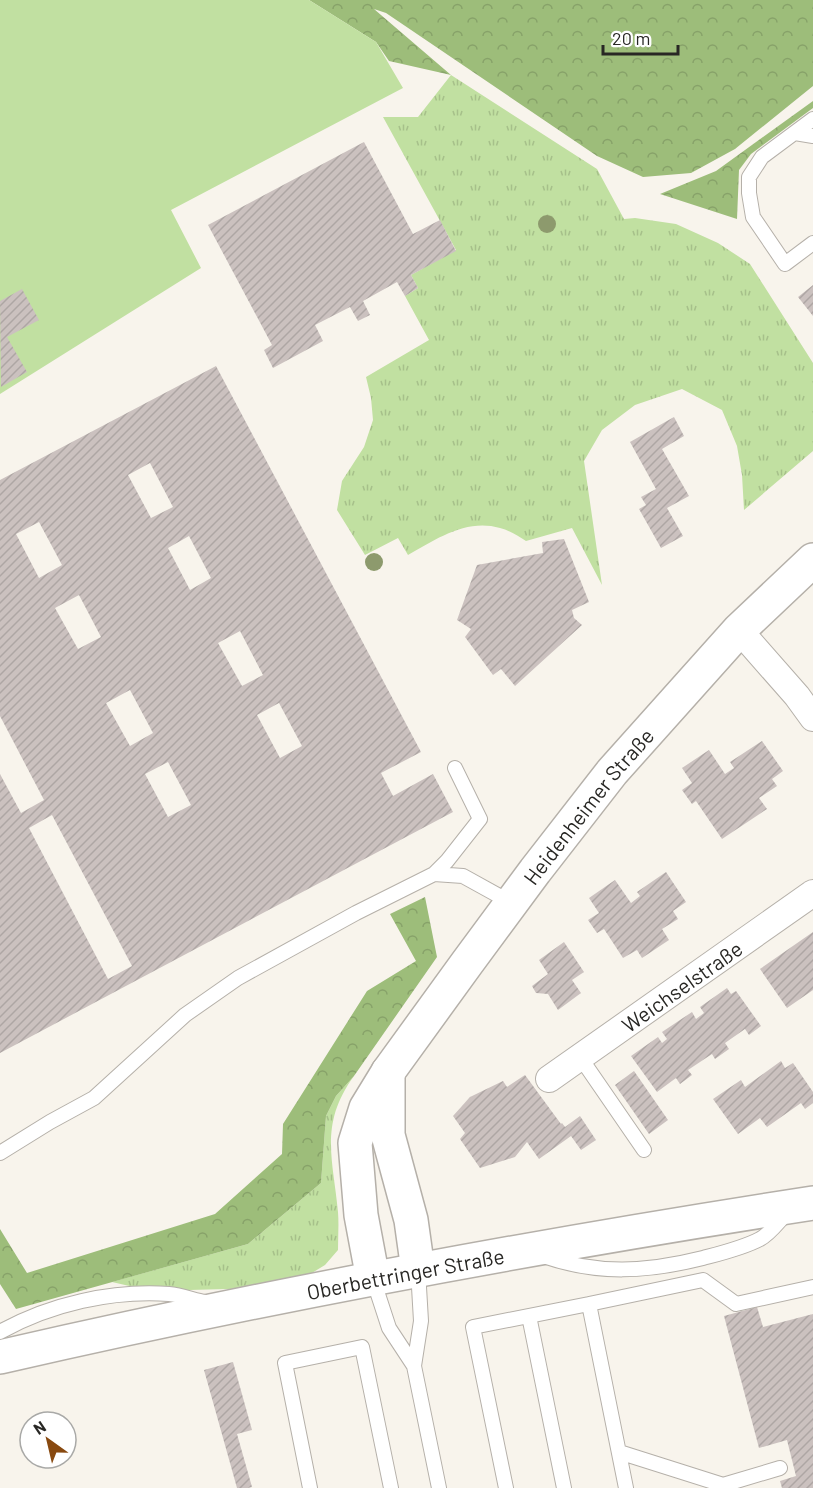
<svg xmlns="http://www.w3.org/2000/svg" width="813" height="1488" font-family="Barlow,sans-serif">
  <defs>
    <pattern id="grass-tufts" width="24" height="20" patternUnits="userSpaceOnUse" patternTransform="scale(1.5)"><rect width="24" height="20" fill="#c1e0a1"/><path d="M3 7l-1-3M5 7V3M7 7l1-3M15 17l-1-3M17 17v-4M19 17l1-3" fill="none" stroke="#a6c08a"/></pattern>
    <pattern id="forest-crowns" width="20" height="18" patternUnits="userSpaceOnUse" patternTransform="scale(1.5)"><rect width="20" height="18" fill="#9dbd7a"/><path d="M2 6a3 3 0 1 1 6 0M12 15a3 3 0 1 1 6 0" fill="none" stroke="#87a269"/></pattern>
    <pattern id="building-hatch" width="6" height="6" patternUnits="userSpaceOnUse" patternTransform="scale(1.5)"><rect width="6" height="6" fill="#cbc1bf"/><path d="M-1 1l2-2M0 6l6-6M5 7l2-2" fill="none" stroke="#aea6a4"/></pattern>
  </defs>
  <rect width="100%" height="100%" fill="#f8f4ec"/>
  <path fill="url(#grass-tufts)" d="M451,75l146,94 27,50 11,-1 41,6 42,19 32,21 63,99v88l-69,59 -2,-35 -5,-29 -15,-36 -40,-21 -47,16 -33,25 -18,31 18,124 -30,-57 -46,13c-8,-5 -17,-11 -26,-13 -33,-10 -64,11 -92,27l-10,-17 -33,17 -28,-45 5,-29 22,-34 9,-27 -2,-22 -5,-21 63,-37 -24,-44 13,-8 -7,-13 45,-25 -73,-133h35z
    M354,1076c-35,48 -21,83 -16,136 1,13 0,25 0,38l-13,15 -23,14 -38,9 -113,3 -39,-9 136,-38 73,-61 5,-67 10,-20z"/>
  <path fill="url(#forest-crowns)" d="M309,0h504v86l-78,63 -44,24 -48,4 -46,-21 -211,-143 -12,-4 77,66 -62,-14 -13,-19z
    M813,101v7l-62,46 -12,16 -2,49 -77,-25 56,-23z
    M425,897l12,60 -83,119 -18,20 -10,20 -5,67 -73,61 -232,65 -16,-25v-55l27,44 188,-59 67,-60 1,-30 84,-133 49,-30 -26,-47z"/>
  <path fill="#c1e0a1" d="M0,0h309l67,42 27,46 -232,122 30,58 -201,126z"/>
  <path fill="url(#building-hatch)" fill-rule="evenodd" d="M364,142l49,92 27,-14 16,31 -45,24 7,13 -13,8 -8,-14 -34,19 7,14 -12,6 -8,-14 -35,18 8,16 -50,27 -9,-18 8,-5 -64,-120z
    M813,285v31l-15,-19z
    M22,289l17,31 -32,17 20,35 -26,15 -1,-86z
    M216,366l205,386 -40,21 12,23 40,-22 20,38 -453,241v-279l21,39 23,-13 -44,-84v-236zM150,463l23,44 -22,11 -23,-43zM39,522l23,43 -23,13 -23,-44zM189,536l22,42 -21,12 -22,-42zM79,595l22,42 -23,12 -23,-41zM240,631l23,44 -21,11 -24,-43zM130,690l23,43 -23,13 -24,-43zM279,703l23,43 -22,12 -23,-43zM168,762l23,43 -23,12 -23,-43zM52,815l80,151 -24,13 -79,-151z
    M674,417l10,19 -22,13 27,47 -22,12 16,28 -22,12 -22,-39 7,-4 -5,-8 15,-8 -26,-47z
    M564,539l25,63 -17,8 2,8 8,7 -67,61 -14,-17 -8,6 -28,-38 6,-8 -14,-9 20,-55 66,-12 -1,-11z
    M762,741l21,30 -11,8 5,7 -18,12 8,11 -45,30 -26,-38 -4,3 -10,-14 10,-7 -10,-15 27,-18 16,24 9,-6 -4,-6z
    M666,872l20,30 -13,9 5,8 -16,10 7,11 -27,18 -5,-8 -14,8 -19,-29 -7,4 -9,-13 11,-7 -10,-15 26,-18 16,23 9,-7 -3,-4z
    M813,932v58l-26,18 -27,-39z
    M564,942l20,30 -12,8 9,13 -23,17 -10,-16 -12,-1 -4,-7 16,-12 -9,-14z
    M727,988l4,6 5,-3 25,35 -12,9 -4,-6 -20,14 4,6 -14,10 -3,-5 -24,16 4,5 -12,9 -4,-6 -19,14 -26,-36 27,-19 4,6 5,-4 -5,-7 30,-20 4,7 8,-6 -4,-6z
    M781,1061l4,7 8,-5 20,29v11l-8,6 -4,-6 -34,24 -7,-9 -22,16 -25,-35 28,-19 4,7z
    M634,1071l34,49 -19,14 -34,-49z
    M525,1075l36,49 1,-1 3,4 15,-11 16,24 -15,10 -10,-14 -32,23 -12,-17 -12,15 -35,11 -20,-29 5,-6 -12,-17 17,-19 33,-16 4,6z
    M757,1307l6,20 50,-13v174h-31l-2,-7 16,-5 -9,-36 -28,8 -35,-132z
    M233,1362l19,68 -15,4 15,53 -4,1h-11l-33,-118z"/>
  <g fill="none" stroke-linecap="round" stroke-linejoin="round">
    <defs>
      <path id="service" d="M813,119l-51,38 -13,20v16l4,24 32,47 28,-21
        M795,133l18,3
        M434,874l29,2 49,27
        M580,1057l64,93
        M0,1153l50,-31 44,-24 91,-83 53,-37 118,-65 78,-39 13,-13 33,-42 -25,-51
        M543,1256c55,19 104,16 160,2 19,-5 40,-10 57,-19 10,-5 19,-18 27,-26
        M418,1270l3,51 -7,45 25,122
        M373,1279l16,49 25,38
        M589,1304l114,-24 33,24 77,-17
        M529,1316l35,172
        M0,1332c50,-28 112,-42 169,-38 12,1 25,6 36,8
        M619,1452l104,33 1,3
        M723,1485l57,-17
        M310,1488l-25,-125 77,-16 29,141
        M506,1488l-33,-161 116,-23 37,184"/>
      <g id="minor">
        <path d="M739,630l58,66 16,22"/>
        <path id="s1" d="M549,1079l264,-186"/>
      </g>
      <g id="tertiary">
        <path d="M388,1072v63l23,85 7,50"/>
        <path id="s2" d="M373,1279l-12,-64 -6,-72 11,-35 22,-36 79,-109 68,-92 77,-99 127,-142 74,-70"/>
        <path id="s3" d="M0,1357c269,-62 541,-112 813,-154"/>
      </g>
    </defs>
    <use href="#service" stroke="#b5b0a9" stroke-width="16"/>
    <use href="#minor" stroke="#b5b0a9" stroke-width="28"/>
    <use href="#tertiary" stroke="#b5b0a9" stroke-width="36"/>
    <use href="#service" stroke="#fff" stroke-width="14"/>
    <use href="#minor" stroke="#fff" stroke-width="26"/>
    <use href="#tertiary" stroke="#fff" stroke-width="33"/>
  </g>
  <g fill="#8d9a6d">
    <circle cx="547" cy="224" r="9"/>
    <circle cx="374" cy="562" r="9"/>
  </g>
  <g text-anchor="middle" dominant-baseline="central" stroke-width="4.5" stroke-linejoin="round" paint-order="stroke">
    <g font-size="21" fill="#282724" stroke="#fff">
      <text stroke="none"><textPath href="#s2" startOffset="549">Heidenheimer Straße</textPath></text>
      <text stroke="none"><textPath href="#s1" startOffset="162">Weichselstraße</textPath></text>
      <text stroke="none"><textPath href="#s3" startOffset="414">Oberbettringer Straße</textPath></text>
    </g>
  </g>
  <g transform="translate(48 1440) rotate(326)"><circle r="28" fill="#ffffff" stroke="#a9a9a7" stroke-width="1.5"/>
  <path d="M0-4.5L10 22L0 15L-10 22Z" fill="#88490f"/>
  <text y="-9" font-size="16" font-weight="bold" text-anchor="middle" fill="#282724">N</text>
  </g>
  <path d="M603 45v9h75v-9" fill="none" stroke="#282724" stroke-width="3"/>
  <text x="612" y="45" font-size="18" fill="#282724" stroke="#ffffff" stroke-width="4.5" paint-order="stroke">20 m</text>
</svg>
